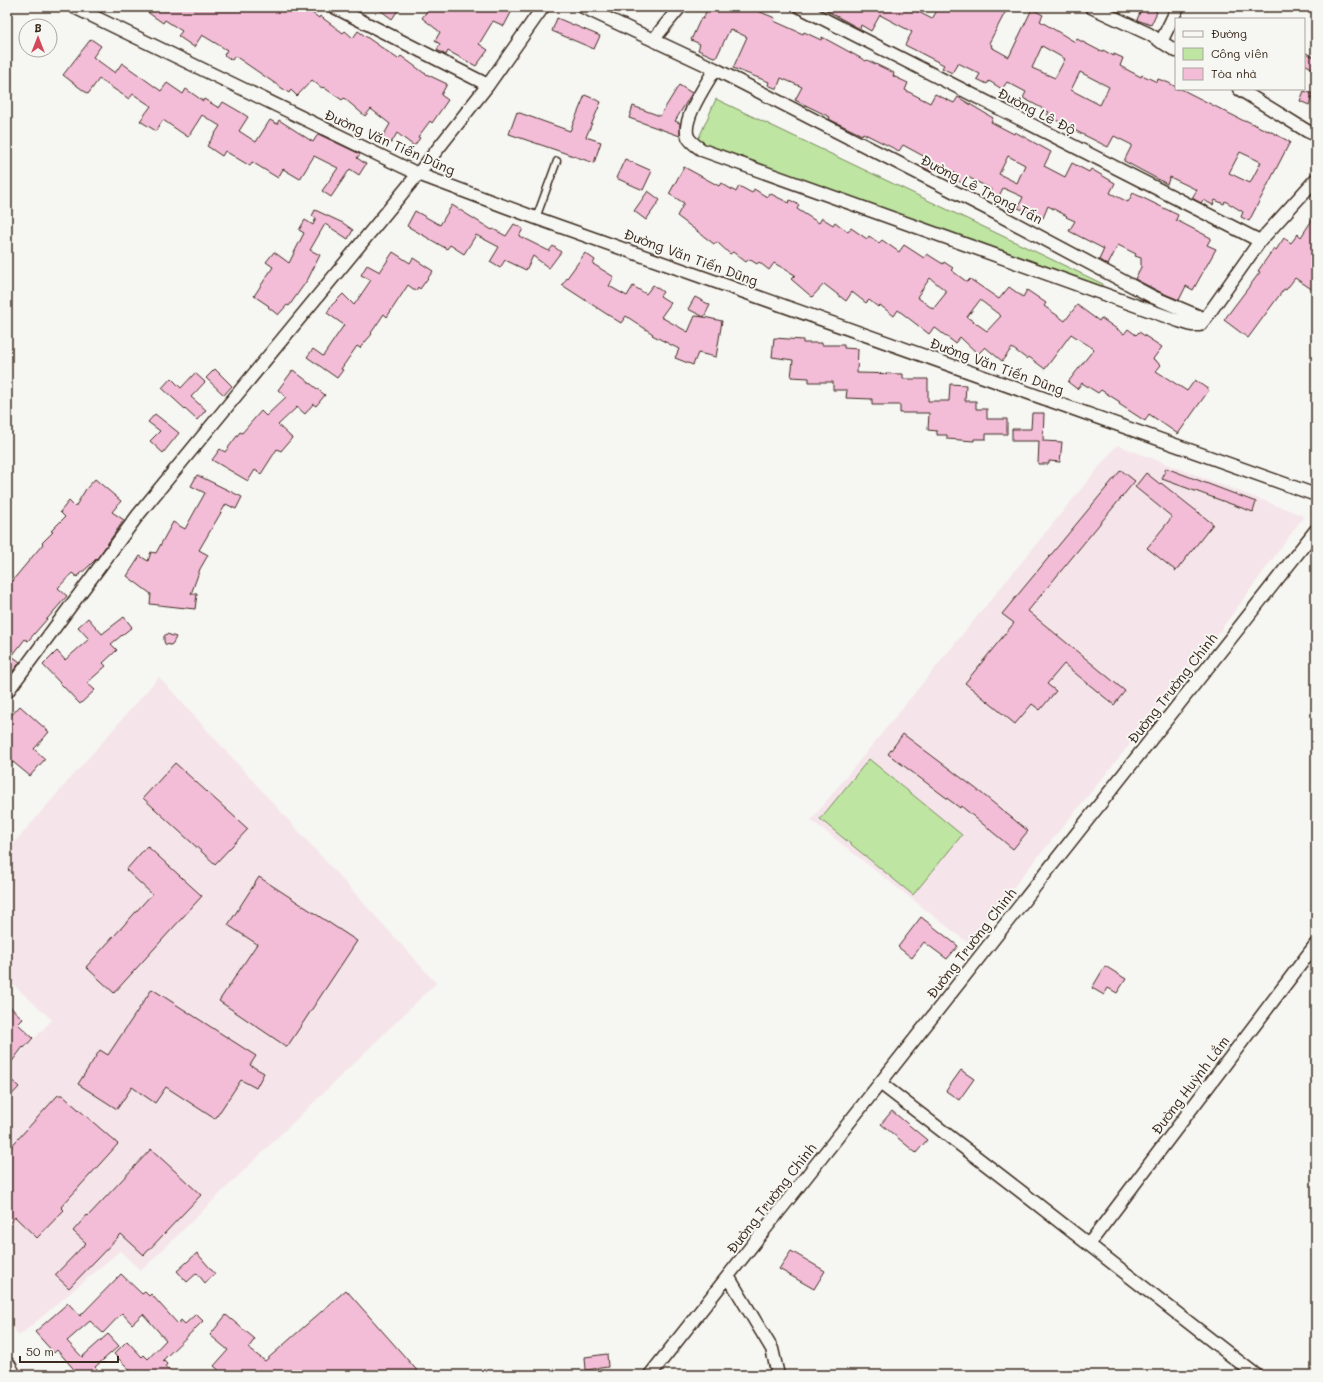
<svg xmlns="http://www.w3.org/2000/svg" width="1323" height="1382" font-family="Mali,sans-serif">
  <rect width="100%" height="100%" fill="#f6f6f2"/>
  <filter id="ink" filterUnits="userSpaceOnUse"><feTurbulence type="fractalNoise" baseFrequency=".025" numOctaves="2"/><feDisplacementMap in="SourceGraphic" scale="8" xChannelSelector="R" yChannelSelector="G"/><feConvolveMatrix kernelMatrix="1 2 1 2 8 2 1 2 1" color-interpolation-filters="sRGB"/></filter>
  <g filter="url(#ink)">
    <path fill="#f5e5ea" d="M1117,445l187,71 -103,141 -233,286 -157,-123z
      M159,677l277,306 -295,288 -21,-20 -101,85 -12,-17v-252l45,-47 -45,-41v-128z"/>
    <path fill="#bee5a1" stroke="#7c8860" d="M716,99l387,185 -3,5 -403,-147z
      M869,759l93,76 -49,60 -93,-76z"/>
    <path fill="#f3bdd7" stroke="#3b2a1e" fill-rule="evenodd" d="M140,7h164l15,11 1,-2 23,17 2,-2 8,7 5,-7 40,28 3,-3 23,17 23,11 -6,11 7,5 -16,23 -2,-2 -12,16 2,1 -6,8 -17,-13 -6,10 -9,-5 8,-14 -19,-15 -6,7 -21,-18 -2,2 -19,-13 -1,1 -10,-8 -15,16 -6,-6 -2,3 -54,-37 -3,4 -8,-5 3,-5 -25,-15 -8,12 -16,-11 4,-5 -17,-11 -2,3z
      M376,7h24l-8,12z
      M430,7h84l-10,19 -11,-5 -14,23 9,6 -12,16 -28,-15 -2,4 -9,-5 3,-6 -5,-3 5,-9 -18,-14z
      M708,7h52l-2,4 17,7 -1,3 29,13 1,-2 17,8 1,-3 44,24 1,-1 27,13 -1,3 15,7 -3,7 25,13 5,-9 19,9 4,-6 35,21 -2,4 23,12 1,-2 36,20 -7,14 21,11 7,-14 17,9 2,-3 24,14 -5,10 18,9 5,-9 45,22 -2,5 35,18 -4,7 9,4 -23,41 -7,-4 -7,14 -19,-8 -25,-13 6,-12v-9l-6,-2 1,-2 -18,-9 -10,20 -9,-5 5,-11 -35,-18 6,-10 -9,-4 1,-1 -19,-10 -5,12 -25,-10 5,-11 -20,-9 -6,12 -9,-5 3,-6 -25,-13 -4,7 -10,-5 3,-5 -18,-9 -5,8 -9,-5 4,-9 -24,-13 -4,6 -36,-18 -1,2 -23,-11 -10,-5 1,-2 -35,-17 7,-13 -21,-9 -4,11 -9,-4 1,-3 -36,-14 14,-31 -17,-8 -14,29 -18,-8 2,-6 -9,-4 10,-22 2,1zM1008,156l17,9 -8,18 -18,-9z
      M820,7h89l23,12 7,-12h69l-19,36 3,2 -1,2 18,10 23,-48 11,6 -3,6 35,21 2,-3 25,13 1,-2 11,6v-2l9,4 -3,8 21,11 1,-2 15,7 1,-3 11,4 7,4v2h5l63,32 1,-1 23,11v-1l22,12 -41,79 -8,-4 2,-5 -18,-11 -1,3 -9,-4 -2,5 -10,-5 -2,3 -9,-5 5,-8 -27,-13 -3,7 -43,-23 8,-16 -18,-9 -6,11 -34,-17 -27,-15 2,-3 -26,-14 3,-6 -19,-10 -5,7 -13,-8 -2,3 -10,-5 3,-5 -22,-11 -6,10 -10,-5 2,-3 -39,-20 7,-13 -32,-17 -9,16 -10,-6 -1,4zM1042,46l23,13 -10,19 -23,-10zM1080,72l29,15 -9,18 -29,-15zM1240,152l21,10 -11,21 -21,-10z
      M1142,7h15l-2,4 2,1 -6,13 -14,-5z
      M557,18l43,18 -6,13 -42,-18z
      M91,39l10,7 -8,11 22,16 7,-10 39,28 6,-8 16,11 3,-5 17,12 1,-2 15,9 4,-6 19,11 6,4 -9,14 17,11 14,-22 7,4 2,-4 34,22 5,-8 42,20 -3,4 9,6 -7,11 -9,-6 -19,28 -9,-6 16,-23 -24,-12 -14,23 -17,-10 -5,9 -26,-16 -2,4 -25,-15 -3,5 -15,-10 13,-20 -18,-11 -14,22 -25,-17 -7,11 -16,-10 11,-15 -18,-12 -4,5 -30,-20 -11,15 -25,-19z
      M1304,52l12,6v12l-12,-6z
      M679,85l13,8 -17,28 5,2v13l-51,-18 4,-12 27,10z
      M1304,91l9,3 -4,11 -9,-4z
      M585,95l16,7 -15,35 15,5 -7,21 -85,-29 8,-22 53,19z
      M625,159l27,12 -9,19 -27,-12z
      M684,167l35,19 2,-3 15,9 3,-6 13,7 2,-4 13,8 2,-4 20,10 1,-3 9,5 -2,4 22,14 3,-5 11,7 2,-3 13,10 3,-4 16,11 2,-3 10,7 3,-3 17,12 5,-7 20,13 3,-4 16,10 1,-2 9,6 -2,2 16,12 3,-3 29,20 10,-12 14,10 4,-7 19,13 -2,3 21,15 12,-16 22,16 2,-3 23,16 4,-5 8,6 3,-3 23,15 -9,12 8,6 -5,6 31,20 8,-11 14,10 -31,44 -29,-20 -4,7 -26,-17 1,-2 -19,-12 -3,3 -16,-10 -5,6 -9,-7 26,-33 -23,-15 -26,35 -16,-12 -2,2 -15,-11 -10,13 -17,-14 -7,7 -18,-17 -5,6 -21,-16 -5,7 -31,-24 -4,6 -14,-11 -2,2 -9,-7 -3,3 -14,-11 -6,9 -22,-17 -12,13 -21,-18 4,-4 -21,-12 -5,7 -10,-8 -2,2 -8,-5 -3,3 -13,-10 -3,2 -13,-12 -3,2 -37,-28 7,-13 -15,-9zM930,278l16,13 -1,2h1l-13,16 -16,-12zM980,300l21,16 -14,15 -20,-14z
      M648,191l12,9 -14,20 -12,-9z
      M452,205l40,25 1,-1 13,7 8,-12 9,5 -4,7 30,15 4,-5 8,6 -12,16 -16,-12 -7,14 -21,-10 -5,8 -10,-6 9,-15 -23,-12 -12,19 -14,-9 -3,4 -40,-23 8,-15 25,14z
      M315,210l28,13 10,7 -5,9 -23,-15 -15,26 10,5 -12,24 -19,27 -2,-1 -9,10 -10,-8 1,-1 -15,-10 19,-29 -7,-5 8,-10 15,11 15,-30 -5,-3 6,-10 8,5 3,-7 -4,-2z
      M1316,214v78l-21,-14 -9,12 -2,-1 -36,49 -24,-18 36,-48 -2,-1 16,-23 2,2 8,-12 7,5 7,-9 3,3z
      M393,252l17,11 3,-5 20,13 -13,18 -2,-2 -2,4 -8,-6 -21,32 -3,-3 -13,19 1,1 -12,14 -3,-2 -16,23 2,1 -6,8 -30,-21 6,-8 10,7 21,-31 -17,-12 4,-7 12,-12 11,11 17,-25 -10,-5 6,-10 13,7z
      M585,253l10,7 -2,4 21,13 -5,9 18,10 6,-10 13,8 7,-9 10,7 -3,4 11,7 -10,14 27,15 7,-16 9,1 -16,-8 7,-12 15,8 -6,12 18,4 -6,36 -18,-4 -5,12 -18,-7 4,-9 -27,-14 1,-1 -27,-18 -5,7 -16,-10 -43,-28z
      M774,338l29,2v3h19v2h22v3l14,1 -1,24 46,1v5h25v22h21l1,-17 16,1 -1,16h11v8h11v10h20v15h-21v5h-12v2l-27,-2v-4h-10v-4l-9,-1 1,-17h-29v-8h-28v-6l-26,-1 1,-8h-14v-8h-24v-4l-18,-1 2,-17 -21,-3z
      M215,369l17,17 -8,9 -18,-17z
      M293,370l32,25 -9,11 -3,-2 -8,10 -8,-7 -19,18 14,13 -11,13 -4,-2 -16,25 -6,-4 -7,11 -36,-21 8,-11 5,3 15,-20 2,1 19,-22 5,5 20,-19 -8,-7z
      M195,373l10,9 -14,15 15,13 -9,10 -35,-32 9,-10 10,10z
      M1032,413h12l-1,28 19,1 -2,20 -11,-1v3h-11l1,-23h-27v-12h19z
      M155,414l24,19 -16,20 -13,-12 10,-10 -12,-9z
      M1166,468l90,34 -3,10 -91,-33z
      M1121,470l14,11 -107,130 97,80 -11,14 -50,-41 -17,20 9,7 -16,19 -8,-6 -17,20 -50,-41 49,-60 -12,-9z
      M1146,473l14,11 1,-1 52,41 -37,47 -29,-23 25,-31 -37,-30z
      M197,475l45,22 -6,12 -10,-5 -27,46 9,5 -8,14 -9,25h6l-2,15 -45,-5 1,-10 -24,-18 13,-20 8,5 3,-9 5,1 17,-31 12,7 20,-36 -14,-7z
      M95,479l26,22 -9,11 12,8 -25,36 -10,10 -12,11 -5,-4 -14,15 9,8 -39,45 -3,-2 -13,17 8,6 -13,17v-92l36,-43 -1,-1 11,-11 -2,-1 14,-14 -5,-5 9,-11 6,6 11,-18z
      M124,617l8,10 -21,17 6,6 -14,13 3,3 -19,17 8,7 -15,14 -37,-39 14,-14 8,9 24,-21 -11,-12 10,-9 14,16z
      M167,634l9,3 -3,6 -2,2 -6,-1 -1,-3v-5z
      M20,706l29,26 -15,17 11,10 -15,17 -17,-14 -6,8v-50z
      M903,734l72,54 53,43 -15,18 -52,-43 -1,2 -72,-54z
      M175,763l73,66 -33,35 -72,-66z
      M147,846l55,50 -88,97 -28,-26 66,-73 -26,-24z
      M259,877l98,64 -70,106 -68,-46 38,-57 -29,-19z
      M921,917l37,29 -11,13 -23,-17 -12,16 -14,-11z
      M1105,966l21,13 -9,14 -9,-5 -4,7 -12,-7z
      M152,989l104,67 -6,9 14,8 -8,15 -15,-8 -26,39 -49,-32 -11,16 -23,-16 -15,22 -39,-25 22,-34 8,5z
      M7,1004l16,15 -5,5 15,14 -9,10 -1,-1 -16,21z
      M961,1070l13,9 -15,21 -13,-9z
      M7,1076l12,11 -12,13z
      M58,1095h4l56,49 -57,63 3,3 -27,28 -22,-21 -8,9v-75z
      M892,1111l35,29 -11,13 -35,-29z
      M151,1149l50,46 -57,60 -23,-21 -52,54 -14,-13 31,-32 -13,-12 14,-16 1,1z
      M791,1251l34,20 -11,18 -35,-20z
      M197,1253l18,21 -10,9 -8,-10 -10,9 -10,-11z
      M121,1274l21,20 3,-2 4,4 2,-2 27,30 3,-4 4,4 11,-10 7,7 -40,39 4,4 -2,3 10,8h-40l-21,-21 13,-13 15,16 2,-2 4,4 18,-19 -23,-26 -11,10 -10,-11 -19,20 -13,-12 -23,20 15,16 26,-23 11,12 -24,21 8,8h-24l-22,-25 -3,3 -19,-21 33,-29 12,13z
      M346,1290l75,85h-197l-10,-9 14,-16 -18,-15 16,-20 29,24 -7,9 17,13z
      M607,1354l1,13 -22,3 -1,-13z"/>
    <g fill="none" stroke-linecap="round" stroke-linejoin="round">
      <defs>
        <path id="service" d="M536,218l21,-57"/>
        <path id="minor" d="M74,7l344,167 118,44 780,277
          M334,7l154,78
          M583,7l132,62 271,139 167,89 52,22
          M800,7l460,234
          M1091,7l58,27 27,17
          M654,39l26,-32
          M1161,42l17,-35
          M715,69c-9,16 -34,51 -27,68 3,6 9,9 14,13l477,171 13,4h8l5,-6 55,-78 56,-62
          M1239,89l68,42 9,4
          M7,692l131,-177 280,-341 70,-89 55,-78
          M880,1083l139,107 237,185
          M1089,1244l227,-300
          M728,1276l44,73 6,26
          M650,1375l666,-845"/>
        <path id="secondary" d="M7,1366l5,9"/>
      </defs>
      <use href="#service" stroke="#3b2a1e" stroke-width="9"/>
      <use href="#minor" stroke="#3b2a1e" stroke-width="15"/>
      <use href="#secondary" stroke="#3b2a1e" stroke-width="20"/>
      <use href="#service" stroke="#f6f6f2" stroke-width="6"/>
      <use href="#minor" stroke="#f6f6f2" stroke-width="12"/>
      <use href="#secondary" stroke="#f6f6f2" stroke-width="17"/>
    </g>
  </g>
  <g text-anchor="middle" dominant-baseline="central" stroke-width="4" stroke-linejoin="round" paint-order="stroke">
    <g font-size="14" fill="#3b2a1e" stroke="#f6f6f2">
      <text transform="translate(1037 111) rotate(27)">Đường Lê Độ</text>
      <text transform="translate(390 142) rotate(24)">Đường Văn Tiến Dũng</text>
      <text transform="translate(982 189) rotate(27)">Đường Lê Trọng Tấn</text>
      <text transform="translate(691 257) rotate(20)">Đường Văn Tiến Dũng</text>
      <text transform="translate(997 366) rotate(20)">Đường Văn Tiến Dũng</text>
      <text transform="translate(1172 688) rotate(-52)">Đường Trường Chinh</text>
      <text transform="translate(971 943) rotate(-52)">Đường Trường Chinh</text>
      <text transform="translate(1190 1085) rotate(-53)">Đường Huỳnh Lắm</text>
      <text transform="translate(771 1198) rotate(-52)">Đường Trường Chinh</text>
    </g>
  </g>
  <rect width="1323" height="1382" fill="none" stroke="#f6f6f2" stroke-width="24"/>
  <rect x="12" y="12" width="1299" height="1358" fill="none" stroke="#3b2a1e" stroke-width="1.5" filter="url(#ink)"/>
  <rect x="1175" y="18" width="130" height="72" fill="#f6f6f2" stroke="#aba49d"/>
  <rect x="1183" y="31" width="20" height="6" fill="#f6f6f2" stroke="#aba49d"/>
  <text x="1211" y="38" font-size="12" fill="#3b2a1e">Đường</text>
  <rect x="1183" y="48" width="20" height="12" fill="#bee5a1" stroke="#aba49d"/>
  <text x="1211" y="58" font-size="12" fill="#3b2a1e">Công viên</text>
  <rect x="1183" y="68" width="20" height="12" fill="#f3bdd7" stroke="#aba49d"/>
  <text x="1211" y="78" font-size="12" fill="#3b2a1e">Tòa nhà</text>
  <g transform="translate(38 38)"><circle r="19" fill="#f6f6f2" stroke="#aba49d"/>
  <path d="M0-3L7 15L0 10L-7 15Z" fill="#d1495b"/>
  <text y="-6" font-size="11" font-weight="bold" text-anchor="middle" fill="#3b2a1e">B</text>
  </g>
  <path d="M20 1356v6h98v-6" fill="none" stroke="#3b2a1e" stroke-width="2"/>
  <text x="26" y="1356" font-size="12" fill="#3b2a1e" stroke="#f6f6f2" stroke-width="3" paint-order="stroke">50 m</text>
</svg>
